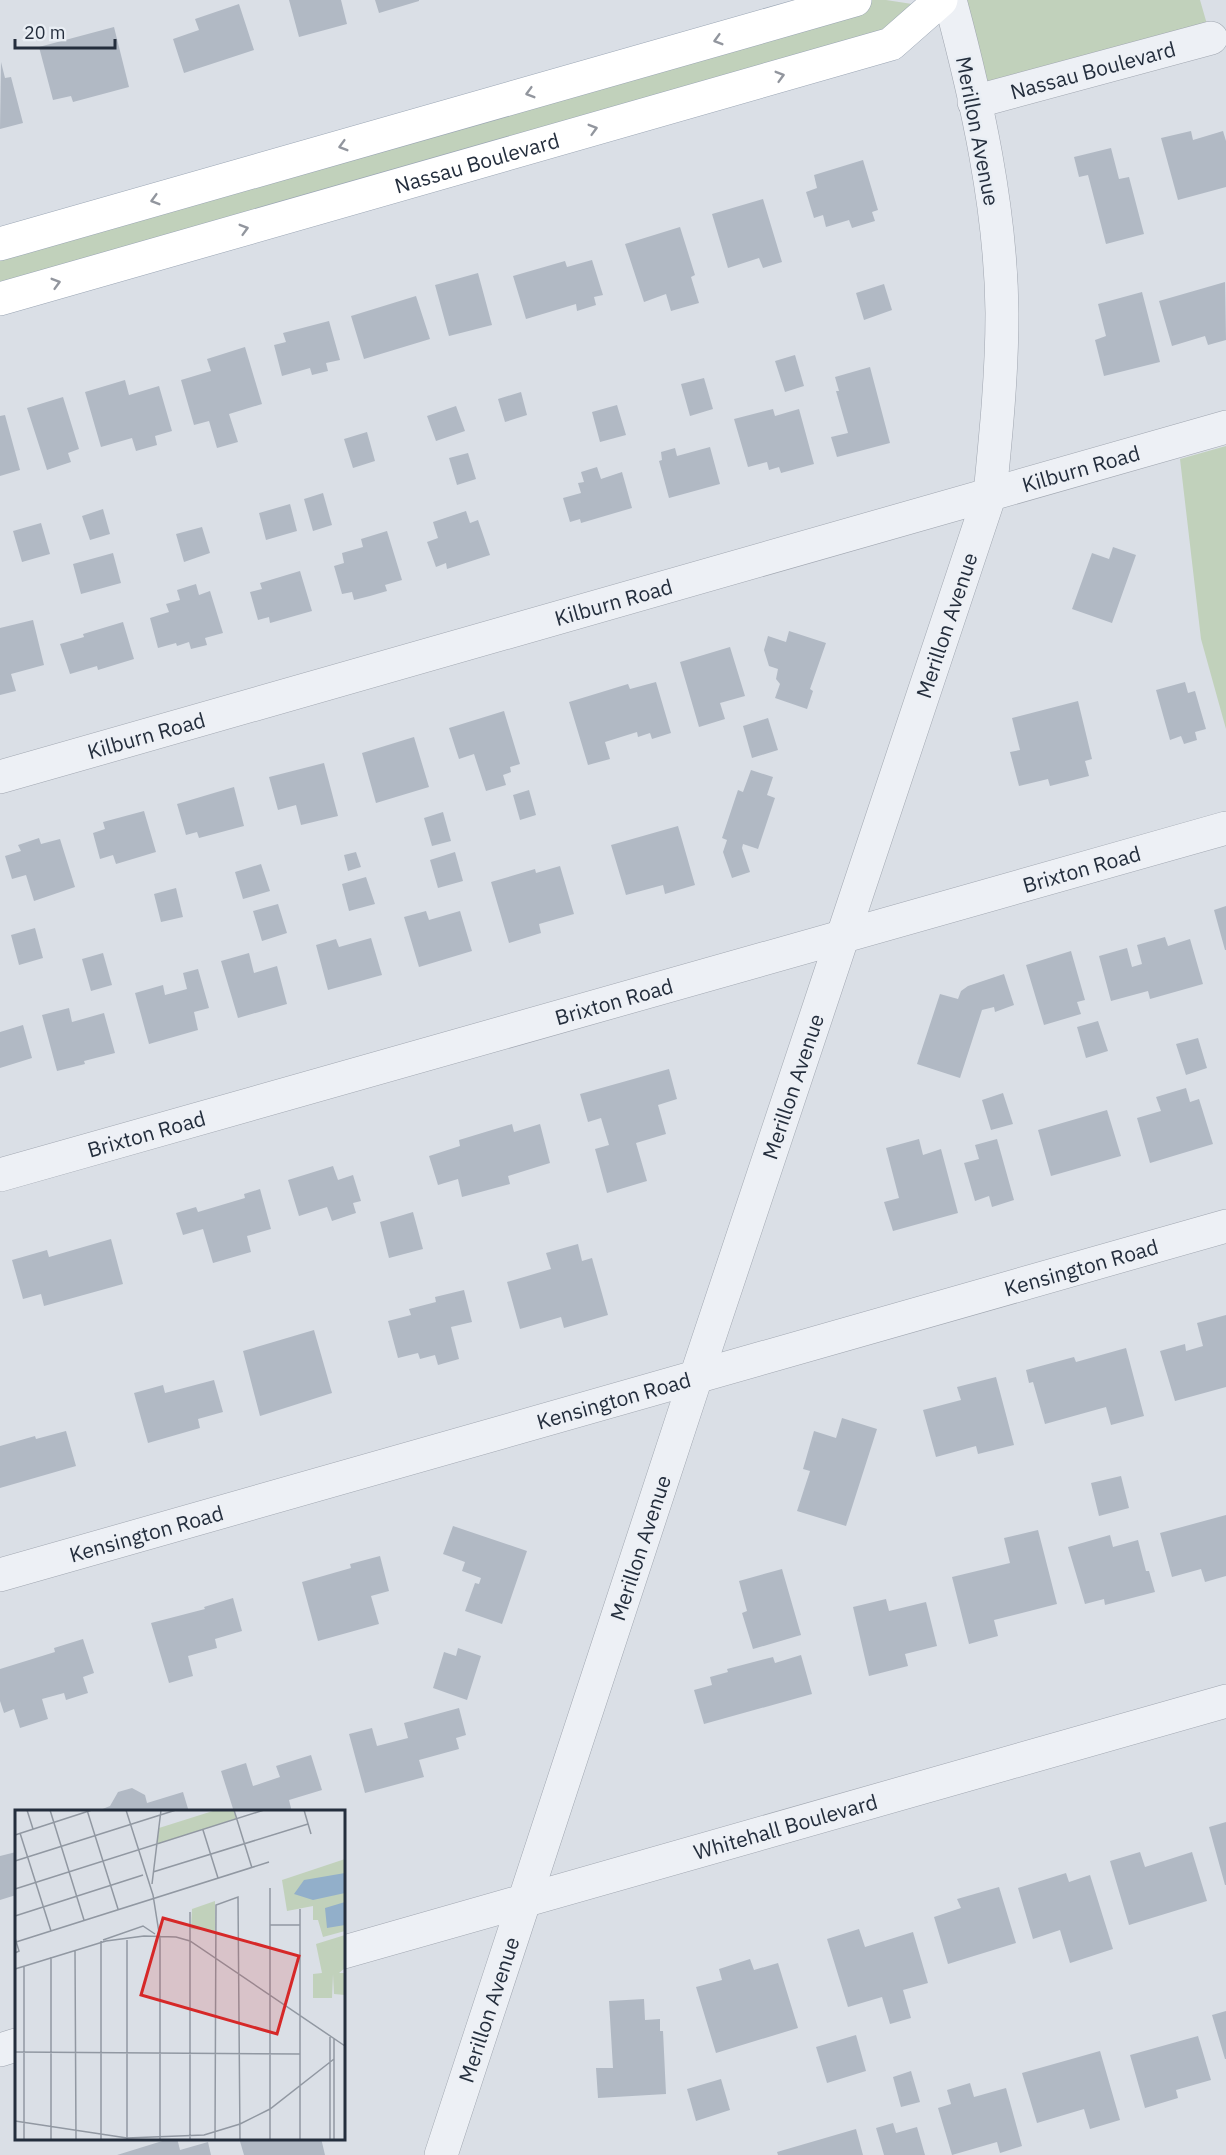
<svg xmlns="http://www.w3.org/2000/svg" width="1226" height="2155" font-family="'IBM Plex Sans',sans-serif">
  <rect width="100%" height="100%" fill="#dadfe6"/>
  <path fill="#c1d1bb" d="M865,0h21l39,6 -34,38 -891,255v-53z
    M950,0h250l11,38 -237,64z
    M1226,446v283l-25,-90 -21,-180z"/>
  <path fill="#b1b9c4" d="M289,0h52l6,24 -48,13z
    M375,0h44v1l-40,12z
    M239,4l15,46 -70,23 -11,-34 26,-9 -4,-11z
    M114,27l15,60 -56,15 -2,-6 -18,4 -14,-53z
    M1,62l4,16 6,-1 12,46 -23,6z
    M1191,131l2,9 30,-9 3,10v46l-48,13 -17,-62z
    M1111,148l8,31 10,-2 15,57 -38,10 -18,-69 -9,2 -5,-20z
    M863,160l15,50 -6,2 3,9 -23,7 -3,-8 -23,7 -3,-12 -9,3 -8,-26 11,-4 -3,-13z
    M763,199l19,63 -19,6 -4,-10 -31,10 -16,-54z
    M680,227l15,48 -4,2 8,26 -28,8 -5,-17 -22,8 -19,-58z
    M592,260l11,35 -9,2 2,8 -19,6 -1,-7 -50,15 -13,-43 52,-15 2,6z
    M478,273l14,52 -43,11 -14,-51z
    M1225,282l1,58 -18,5 -3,-9 -33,10 -13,-45z
    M884,284l8,26 -28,10 -8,-27z
    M1142,292l18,70 -56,14 -9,-36 11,-4 -8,-32z
    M416,296l14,43 -66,20 -13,-43z
    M329,321l11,39 -14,3 2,8 -16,4 -2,-7 -28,8 -8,-31 12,-3 -3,-9z
    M245,347l17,57 -33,10 9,28 -21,6 -8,-27 -15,4 -13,-45 30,-9 -4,-12z
    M795,355l9,31 -19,6 -10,-31z
    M870,367l20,76 -53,14 -6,-20 17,-4 -12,-42h3l-4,-14z
    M704,378l9,31 -23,7 -9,-32z
    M125,380l4,15 30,-9 13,45 -17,5 2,9 -21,6 -4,-13 -31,9 -16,-55z
    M521,392l6,23 -22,7 -7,-23z
    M63,397l16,52 -11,4 3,9 -24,8 -20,-62z
    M617,405l9,30 -26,7 -8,-30z
    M456,406l9,25 -29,10 -9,-25z
    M773,409l2,7 24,-7 15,55 -33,9 -2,-6 -10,3 -2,-8 -19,5 -14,-48z
    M5,415l15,55 -20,6v-60z
    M367,432l8,29 -22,7 -9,-29z
    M710,447l10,37 -51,14 -10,-37 3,-1 -1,-8 14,-4 2,8z
    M468,453l8,26 -19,6 -8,-27z
    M597,467l4,12 21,-7 10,36 -51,15 -1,-4 -10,3 -7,-24 18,-5 -3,-10 6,-1 -3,-10z
    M323,493l9,32 -19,6 -9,-32z
    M290,504l7,27 -31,9 -7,-27z
    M103,509l7,25 -20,6 -8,-24z
    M466,511l4,12 8,-3 12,35 -43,14 -1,-6 -10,4 -9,-25 11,-4 -5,-16z
    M41,523l9,31 -28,8 -9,-31z
    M202,527l8,26 -26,9 -8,-28z
    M387,531l15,49 -17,5 2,6 -17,5 -16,4 -2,-8 -10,2 -8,-28 10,-3 -2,-10 21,-6 -2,-8z
    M1113,547l23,8 -24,68 -40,-14 20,-56 17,6z
    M113,553l8,30 -40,11 -8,-30z
    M300,571l12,40 -42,12 -1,-6 -11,3 -8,-28 12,-3 -2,-6z
    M196,584l3,11 11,-4 13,42 -18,5 2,7 -16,4 -2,-7 -12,4 -1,-3 -18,5 -8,-30 19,-6 -3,-8 14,-4 -3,-10z
    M33,620l11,45 -33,9 5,17 -16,4v-67z
    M123,622l11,37 -36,11 -1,-4 -27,8 -10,-30 24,-7 -1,-3z
    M789,631l37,12 -16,46 3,2 -6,18 -32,-11 5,-14 -4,-5 2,-10 -9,-3 -5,-16 4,-14 18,6z
    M730,647l15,49 -25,7 5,16 -26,8 -19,-65z
    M656,682l15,51 -19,6 -2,-6 -12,4 -1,-5 -32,10 5,17 -22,6 -19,-63 59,-18 2,5z
    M1185,682l3,11 7,-2 11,38 -11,3 2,8 -13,4 -3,-8 -11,4 -14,-50z
    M1078,701l14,58 -7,2 4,15 -39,10 -2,-7 -29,7 -9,-34 10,-2 -8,-32z
    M504,711l16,53 -10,3 1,5 -8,3 3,10 -20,6 -12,-37 -15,5 -10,-31z
    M768,718l10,32 -26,8 -9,-32z
    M414,737l15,50 -53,16 -14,-50z
    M324,763l14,53 -37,9 -5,-20 -18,5 -9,-33z
    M751,770l22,7 -6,18 8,3 -17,51 -15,-5 -1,4 8,24 -18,6 -9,-26 4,-12 -5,-2 16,-48 5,2z
    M234,787l10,39 -45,12 -2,-6 -11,3 -9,-31z
    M529,790l7,25 -16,5 -7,-25z
    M144,811l12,41 -40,12 -3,-9 -13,4 -7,-26 12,-4 -2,-7z
    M443,812l8,29 -19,5 -8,-28z
    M678,826l17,59 -30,9 -2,-9 -37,10 -15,-50z
    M39,838l2,6 19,-5 15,48 -41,14 -8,-26 -14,4 -7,-23 16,-5 -3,-6z
    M356,852l5,15 -13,4 -4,-16z
    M455,852l8,29 -25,7 -8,-28z
    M261,864l9,27 -27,8 -8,-27z
    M560,866l14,48 -35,10 2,9 -32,10 -18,-61 44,-13 1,4z
    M366,877l9,27 -26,7 -7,-27z
    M176,888l7,29 -22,5 -7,-28z
    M278,904l9,29 -25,8 -9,-30z
    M1226,906v44h-1l-11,-40z
    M426,911l3,9 31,-9 12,40 -53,16 -15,-50z
    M35,928l8,30 -24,7 -8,-30z
    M1165,937l3,9 22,-7 13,45 -53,15 -2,-8 -37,10 -12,-45 28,-8 5,19 10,-3 -5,-19z
    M371,938l11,37 -54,15 -12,-45 20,-6 3,8z
    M1071,951l14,49 -8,2 4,12 -37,11 -18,-60z
    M103,953l9,32 -21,6 -9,-32z
    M249,953l5,20 23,-7 10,38 -49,14 -17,-57z
    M198,969l11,39 -15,4 4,18 -49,14 -14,-51 28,-8 2,10 22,-6 -4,-16z
    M1004,974l10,31 -19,7 -1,-5 -12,3 -22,68 -43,-14 23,-70 18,5 3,-8 7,-5z
    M69,1008l3,14 32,-9 11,40 -31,8 1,3 -28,7 -15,-56z
    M1098,1021l10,30 -22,7 -9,-31z
    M23,1025l9,33 -32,10v-36z
    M1198,1038l9,30 -21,7 -10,-31z
    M669,1069l8,30 -19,6 8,29 -30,9 11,38 -40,12 -12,-44 14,-4 -8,-27 -13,4 -8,-28z
    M1186,1088l4,14 9,-3 14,45 -63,19 -13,-45 24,-7 -5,-14z
    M1003,1093l10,31 -22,6 -9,-30z
    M1107,1110l14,46 -70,20 -13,-46z
    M512,1124l2,8 26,-8 10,39 -42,13 2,8 -48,13 -4,-18 -20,6 -9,-29 31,-10 -1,-6z
    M919,1139l4,16 18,-6 17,64 -65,18 -9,-29 15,-4 -13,-50z
    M997,1139l17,61 -22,7 -3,-11 -14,5 -11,-38 15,-4 -4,-14z
    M333,1166l5,14 15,-5 8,26 -8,2 3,10 -24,8 -5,-14 -28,9 -11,-36z
    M260,1189l11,40 -24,7 4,16 -38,11 -10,-34 -20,6 -7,-22 20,-6 2,5 47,-14 -1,-4z
    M413,1212l10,37 -34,9 -9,-36z
    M111,1239l12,45 -79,22 -3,-12 -18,5 -11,-39 35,-10 2,7z
    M578,1244l4,17 10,-3 16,57 -44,13 -3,-11 -41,12 -13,-47 44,-13 -5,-16z
    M464,1290l8,32 -21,5 8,32 -21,6 -3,-10 -15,4 -2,-6 -20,5 -10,-37 23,-6 -2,-6 27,-7 -1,-5z
    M1226,1315v72l-51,14 -15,-50 25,-7 1,7 17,-5 -6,-23z
    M314,1330l18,63 -72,23 -17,-65z
    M1126,1348l18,68 -33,9 -5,-18 -61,17 -12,-42 -4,1 -3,-13 48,-13 2,5z
    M996,1377l18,68 -36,9 -2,-8 -40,11 -13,-47 38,-10 -4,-13z
    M214,1380l9,32 -25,7 2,9 -52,15 -14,-50 29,-8 2,8z
    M842,1418l35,11 -31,97 -49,-15 13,-40 -7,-2 11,-38 22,7z
    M66,1431l10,35 -76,22v-42l35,-10 1,3z
    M1121,1476l8,32 -30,8 -8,-33z
    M1226,1515v61l-21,6 -4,-13 -29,8 -12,-44z
    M453,1526l74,25 -25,73 -37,-13 10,-28 4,1 2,-6 -19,-7 3,-9 -22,-8z
    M1038,1530l19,74 -63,16 4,16 -29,8 -17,-67 58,-14 -6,-25z
    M1110,1535l3,12 25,-7 8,31h3l6,21 -50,13 -1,-6 -19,5 -17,-57z
    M380,1556l9,35 -18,5 8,28 -61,17 -16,-59 49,-14 -1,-4z
    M782,1569l19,66 -48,14 -11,-36 5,-2 -8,-30z
    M233,1598l9,33 -27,8 2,9 -29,8 5,20 -24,7 -18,-60 54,-14 -1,-2z
    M886,1599l3,12 37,-9 11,44 -32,8 3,12 -39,10 -16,-69z
    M83,1639l11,34 -11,4 5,16 -22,7 -2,-7 -22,6 6,20 -28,9 -6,-19 -10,4 -4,-12v-32l55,-17 -1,-4z
    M458,1648l23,8 -14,44 -34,-12 11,-36 12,4z
    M801,1655l11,39 -108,30 -10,-34 18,-5 -2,-8 18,-5 -1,-3 46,-12 2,6z
    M459,1708l7,27 -10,3 3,11 -40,11 5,17 -59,16 -16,-59 23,-6 5,18 31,-8 -4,-15z
    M311,1755l11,35 -33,10 3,12h-58l-13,-41 25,-8 7,23 27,-9 -4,-11z
    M132,1788l13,7 2,8 36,-11 6,20h-94l15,-6 8,-14z
    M1226,1822v63h-1l-16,-58z
    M16,1852v43l-16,5v-44z
    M1140,1852l5,15 47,-15 15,49 -78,24 -19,-64z
    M1066,1873l3,9 21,-7 23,74 -43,14 -10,-33 -27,9 -15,-51z
    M999,1887l17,56 -68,21 -14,-47 27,-9 -4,-9z
    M859,1929l6,18 48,-15 15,51 -25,7 8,28 -21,6 -8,-27 -34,10 -21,-68z
    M750,1959l4,11 24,-7 20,65 -82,25 -20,-66 26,-7 -3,-11z
    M644,1999l1,21 15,-1v12h3l3,63 -68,4 -2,-30h17l-4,-67z
    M1226,2011v48h-1l-13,-44z
    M856,2035l10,36 -39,12 -11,-36z
    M1198,2036l13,44 -35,10 2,8 -33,10 -15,-53z
    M1100,2051l20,69 -30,9 -6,-20 -47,14 -15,-50z
    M911,2071l9,31 -19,5 -8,-30z
    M721,2079l9,31 -34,11 -9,-32z
    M970,2083l4,14 32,-9 16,58 -22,7 -3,-11 -45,13 -14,-47 13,-4 -4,-14z
    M893,2123l3,10 21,-6 8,28h-41l-8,-27z
    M856,2129l7,26h-85l-1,-3z
    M172,2138h5l3,12 28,-8 3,13h-94z
    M239,2138h82l4,17h-81z"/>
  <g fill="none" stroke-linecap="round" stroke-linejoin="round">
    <defs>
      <g id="minor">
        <path id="s1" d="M974,102l237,-64"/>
        <path id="s2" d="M0,777l1226,-350"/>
        <path id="s3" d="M0,1175l1226,-347"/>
        <path id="s4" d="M0,1575l1226,-349"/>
        <path id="s5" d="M344,1952l882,-251"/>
        <path d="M0,2050l16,-5"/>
        <path id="s6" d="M441,2155l255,-778 294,-883c6,-60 12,-120 12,-181 -1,-104 -25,-213 -52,-313"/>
      </g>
      <g id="major">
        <path d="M0,244l855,-244"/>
        <path id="s7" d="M0,299l891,-255 50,-44"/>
      </g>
    </defs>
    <use href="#minor" stroke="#a0a6b0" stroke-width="34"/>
    <use href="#major" stroke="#99a4b3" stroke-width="34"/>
    <use href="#minor" stroke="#edf0f5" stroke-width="33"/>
    <use href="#major" stroke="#fff" stroke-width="33"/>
  </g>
  <defs><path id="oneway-chevron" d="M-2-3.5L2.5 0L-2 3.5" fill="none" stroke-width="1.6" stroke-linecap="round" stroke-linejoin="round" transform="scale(1.5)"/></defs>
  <g stroke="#92969e">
    <use href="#oneway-chevron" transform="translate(718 40) rotate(164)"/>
    <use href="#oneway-chevron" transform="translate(780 76) rotate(-16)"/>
    <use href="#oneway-chevron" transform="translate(530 93) rotate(164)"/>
    <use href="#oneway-chevron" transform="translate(593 129) rotate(-16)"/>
    <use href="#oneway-chevron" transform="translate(343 146) rotate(164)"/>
    <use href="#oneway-chevron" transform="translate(155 200) rotate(164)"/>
    <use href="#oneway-chevron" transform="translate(244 229) rotate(-16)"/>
    <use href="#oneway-chevron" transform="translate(56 283) rotate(-16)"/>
  </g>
  <g text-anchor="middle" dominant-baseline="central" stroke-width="5" stroke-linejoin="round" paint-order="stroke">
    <g font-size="21" fill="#242e3d" stroke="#e9eef4">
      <text stroke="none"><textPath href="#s1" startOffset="123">Nassau Boulevard</textPath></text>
      <text transform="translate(978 131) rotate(79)">Merillon Avenue</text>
      <text stroke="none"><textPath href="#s7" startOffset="496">Nassau Boulevard</textPath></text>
      <text stroke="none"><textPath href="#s2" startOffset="1124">Kilburn Road</textPath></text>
      <text stroke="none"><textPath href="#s2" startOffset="638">Kilburn Road</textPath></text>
      <text stroke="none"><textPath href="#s6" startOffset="1611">Merillon Avenue</textPath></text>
      <text stroke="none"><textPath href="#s2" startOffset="152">Kilburn Road</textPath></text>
      <text stroke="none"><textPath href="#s3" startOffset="1124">Brixton Road</textPath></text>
      <text stroke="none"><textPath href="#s3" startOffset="638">Brixton Road</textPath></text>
      <text stroke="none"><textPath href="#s6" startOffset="1125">Merillon Avenue</textPath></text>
      <text stroke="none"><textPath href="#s3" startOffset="152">Brixton Road</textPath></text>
      <text stroke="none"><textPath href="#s4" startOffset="1124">Kensington Road</textPath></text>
      <text stroke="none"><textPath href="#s4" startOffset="638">Kensington Road</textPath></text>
      <text stroke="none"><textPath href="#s4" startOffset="152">Kensington Road</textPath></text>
      <text stroke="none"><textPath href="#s6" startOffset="639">Merillon Avenue</textPath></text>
      <text stroke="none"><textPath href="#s5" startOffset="459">Whitehall Boulevard</textPath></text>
      <text stroke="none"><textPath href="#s6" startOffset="153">Merillon Avenue</textPath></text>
    </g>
  </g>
  <g transform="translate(15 1810)">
    <rect width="330" height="330" fill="#dadfe6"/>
    <path d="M201,0h18l2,9 -79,25 2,-16zM330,49v72l-22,6 -5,-17h-5v-14l-26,5 -5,-31zM200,91v30l-24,-2 1,-20zM330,125v33l-6,5h6v22l-11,-1 -1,-20 -1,24h-19v-24l9,-1 -6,-29z" fill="#c1d1bb"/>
    <path d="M330,63v20l-32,7 -19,-6 10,-14zM330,92v23l-18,3 -2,-20z" fill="#92afca"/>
    <path fill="none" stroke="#9198a2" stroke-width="1.5" d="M12,0l6,19M35,0l34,110M72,0l31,99M111,0l27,85 7,44v201M219,0l18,58M289,0l7,24M188,20l15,48M5,23l31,98M0,25l77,-25M0,51l161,-51M138,62l155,-48M137,74l9,-74M0,79l249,-79M0,106l128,-41M255,115h30M0,128l4,13 -4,2M88,130l40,-14 12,8M86,131v199M1,132l253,-80M60,140l1,190M0,159l91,-28 38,-5 32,1 14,4 155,105M0,242l285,2M0,311l112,17 77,-3 36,-11 30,-15 64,-50M9,330v-174M36,330v-183M112,330v-200M175,330v-228M200,330l1,-235 22,-8 2,243M255,330v-252M285,330v-231M315,330v-103M319,330v-101"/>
    <path fill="#d62828" fill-opacity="0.15" stroke="#d62828" stroke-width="3" d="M148,108l136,38 -22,78 -136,-39z"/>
    <rect width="330" height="330" fill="none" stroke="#242e3d" stroke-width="3"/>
  </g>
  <path d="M15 39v9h100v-9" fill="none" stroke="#242e3d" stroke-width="3"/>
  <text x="24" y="39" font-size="18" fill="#242e3d" stroke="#e9eef4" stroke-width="4.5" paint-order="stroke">20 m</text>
</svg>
